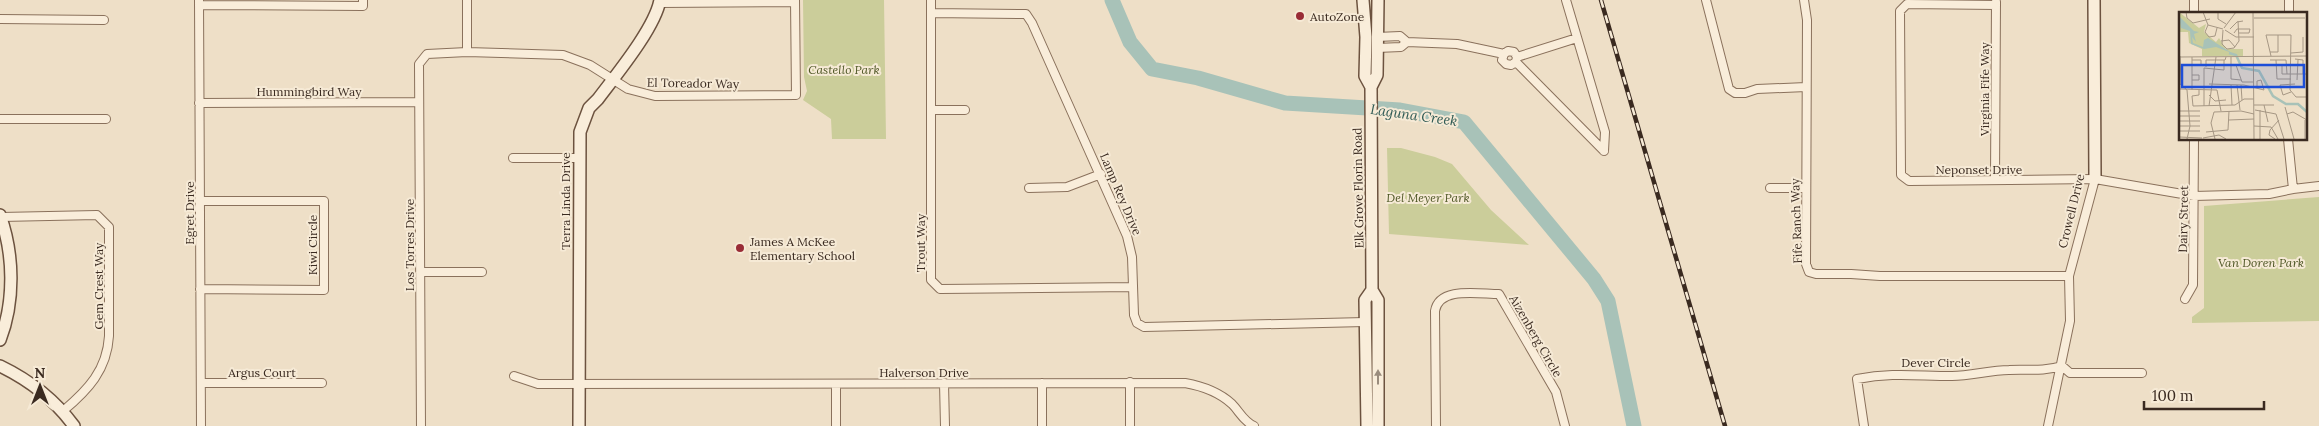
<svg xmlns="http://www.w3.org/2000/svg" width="2319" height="426" font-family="Lora,serif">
  <rect width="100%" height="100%" fill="#eedfc7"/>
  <path fill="#cbcd9a" d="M803,0h81l2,139h-54l-1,-20 -28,-19 4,-9 -3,-14z
    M1387,148h14l34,9 17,7 39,46 38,35 -140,-11z
    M2319,197v124l-127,2v-6l12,-9v-102z"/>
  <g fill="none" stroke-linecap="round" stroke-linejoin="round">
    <path stroke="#a8c2b8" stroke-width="15" d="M1112,0l18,42 22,27 46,9 87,25 115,7 64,12 130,157 14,22 26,125"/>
    <defs>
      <path id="street" d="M199,0l2,426
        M931,0v280l9,9 193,-2
        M1566,0l39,132 -1,19
        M1706,0l23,89 6,4h10l12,-4 49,-2
        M1804,0l3,20 -1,244 3,8 7,2h35l29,2h189
        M2194,0v14
        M660,3l135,-1
        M199,5l164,1v-6
        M1996,5l-89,-1 -7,7 1,164 8,6 186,-2 99,17 75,-2 24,-5 26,-3
        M931,13l95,1 6,9 95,213 5,21 2,58 3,8 7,4 221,-5
        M2289,14v-14
        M0,19l104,1
        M1377,37l23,-1 7,6 50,2 47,10
        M1377,48l24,-1 6,-5
        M467,52v-52
        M1517,57l60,-19
        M1516,62l-5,3 -5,-1 -4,-4 2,-6 4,-3 6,1 3,5 -1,5 88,89
        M199,103l220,-1
        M931,110h34
        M0,119h106
        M2288,139l5,50
        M513,158h66
        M1995,179l1,-177
        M1029,188l38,-1 34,-13
        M1770,188h36
        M200,201h124v89l-124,-1
        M1,217l96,-2 12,12v109c-2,34 -21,54 -46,75
        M420,272h62
        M2185,299l8,-14 1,-146
        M514,376l24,8 647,-1c17,3 34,9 47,21 8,8 11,17 22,22
        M1130,382v44
        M201,383h121
        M944,383l1,43
        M1042,383v43
        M836,384v42
        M421,426l-2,-362 8,-10 40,-2 96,3 27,10 38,24 27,7 141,-1 -1,-95
        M1436,426l-1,-115c4,-25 44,-17 64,-17l57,98 9,34
        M1864,426l-7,-47c36,-7 60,-3 95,-3 19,0 38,-6 57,-6 22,-1 31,2 53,-4l8,7h72
        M2048,426l22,-105 -1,-45 26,-97"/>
      <path id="secondary" d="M1363,0l3,37 -1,39 6,11 1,203 6,10v126
        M2094,0l1,179
        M1371,87l6,-12 1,-75
        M0,215c14,39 15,86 0,125
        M0,366c29,14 55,34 74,60
        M579,426l1,-294 9,-24 9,-9c18,-24 57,-71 62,-99
        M1367,426l-2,-126 7,-10"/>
    </defs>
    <use href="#street" stroke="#8a715c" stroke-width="10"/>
    <use href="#secondary" stroke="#6c523f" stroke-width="14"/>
    <use href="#street" stroke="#f9edda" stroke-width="8"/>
    <use href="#secondary" stroke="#f9edda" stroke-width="11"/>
    <defs>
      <path id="rail" d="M1601,0l124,426"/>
    </defs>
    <use href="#rail" stroke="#3a2a20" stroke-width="4.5"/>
    <use href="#rail" stroke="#f6ead6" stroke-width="2.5" stroke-dasharray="8" stroke-linecap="butt"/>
  </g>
  <defs><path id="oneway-solid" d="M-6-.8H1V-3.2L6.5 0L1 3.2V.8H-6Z" transform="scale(1.25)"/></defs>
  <use fill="#9a8c7d" href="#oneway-solid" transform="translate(1378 377) rotate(-90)"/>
  <g fill="#992c36" stroke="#f6ead6" stroke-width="2">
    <circle cx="1300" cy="16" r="5"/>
    <circle cx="740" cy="248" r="5"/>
  </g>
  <g text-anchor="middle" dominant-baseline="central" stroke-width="4" stroke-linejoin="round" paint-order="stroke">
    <g font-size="12" fill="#3a2a20" stroke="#f6ead6" text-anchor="start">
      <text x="1310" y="16">AutoZone</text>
      <text x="750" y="241">James A McKee<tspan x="750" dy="14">Elementary School</tspan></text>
    </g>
    <g font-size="12" font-style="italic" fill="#4f5726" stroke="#f6ead6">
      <text x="844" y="69">Castello Park</text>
      <text x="1428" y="197">Del Meyer Park</text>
      <text x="2261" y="262">Van Doren Park</text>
    </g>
    <g font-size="12" fill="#3a2a20" stroke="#f6ead6">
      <text transform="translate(693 83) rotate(1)">El Toreador Way</text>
      <text transform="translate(1984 89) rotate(-90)">Virginia Fife Way</text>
      <text x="309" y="91">Hummingbird Way</text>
      <text x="1979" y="169">Neponset Drive</text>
      <text transform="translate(1358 188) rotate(-91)">Elk Grove Florin Road</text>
      <text transform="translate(1121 194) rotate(67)">Lamp Rey Drive</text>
      <text transform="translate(565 201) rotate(-90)">Terra Linda Drive</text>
      <text transform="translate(2071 211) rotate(-76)">Crowell Drive</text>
      <text transform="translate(189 213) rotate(-90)">Egret Drive</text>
      <text transform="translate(2183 219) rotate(-89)">Dairy Street</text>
      <text transform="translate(1796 221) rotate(-92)">Fife Ranch Way</text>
      <text transform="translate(920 243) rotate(-90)">Trout Way</text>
      <text transform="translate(312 245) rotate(-90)">Kiwi Circle</text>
      <text transform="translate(409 245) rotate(-90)">Los Torres Drive</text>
      <text transform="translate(98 286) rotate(-90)">Gem Crest Way</text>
      <text transform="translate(1536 336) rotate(60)">Aizenberg Circle</text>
      <text x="1936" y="362">Dever Circle</text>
      <text x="262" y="372">Argus Court</text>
      <text x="924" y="372">Halverson Drive</text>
    </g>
    <g font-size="14" font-style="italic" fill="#2f5a54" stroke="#f6ead6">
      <text transform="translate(1414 115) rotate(8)">Laguna Creek</text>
    </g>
  </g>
  <g transform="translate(2179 12)">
    <rect width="128" height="128" fill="#eedfc7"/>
    <path d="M0,0l20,16 7,-4 -2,8 12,10 3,-4 7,11h17v7h-41v-7l-13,-6 -1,-11h-9z" fill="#cbcd9a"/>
    <path d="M0,4l15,15 5,1 -5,2 2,8 -4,-5 1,6 10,4 1,-7 4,-2 24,15 -16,-6 -12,2 -13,-5 -1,-13 -9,-3z" fill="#a8c2b8"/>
    <path fill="none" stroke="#a8c2b8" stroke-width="2.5" d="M50,41l7,2 6,13 17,3 14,25 13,8h12l9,8"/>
    <path fill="none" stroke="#a69784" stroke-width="1" d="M7,0l1,6 6,5 17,-4M24,0l5,13 15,4M39,0v7l8,5M74,0l1,127M75,6h51M29,13l-3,7 4,5 6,-1 2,-8M45,16l12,-16M51,17l7,-7 6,-1M44,18l-1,14 5,5 7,-1 5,-7 -1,-20M46,18l11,7h18M55,21l3,-4h13l-1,4h-10M42,29l8,-1 6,7M91,40h8v-17M112,41l12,-1v-15M1,44l1,28M92,44l-5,-21h25l-1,55 6,7h11M0,45l128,-1M13,45v33M52,45v22l10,1M116,47l8,1v14M13,48h9v5h-9M91,48h16l1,14M97,48l1,19h14M52,53h5l6,17h11M108,53h-5v9h25M27,55v-7h19l1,-3M13,63h7v5h-7M118,68l1,-20M0,71l8,7 3,36 -3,13M30,72l35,1 20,5 -3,-10 -4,1v7M52,73l1,20M58,73l3,25M62,73l1,15M1,77l37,1 4,21M20,78v5l-7,1 1,10 42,-1 9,-6h10M112,80l-8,3 -3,-10 15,-1M30,83l6,6 11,-1M75,93h20M85,93l4,17M25,94v-38l20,2v-10M30,94l7,-49M106,95l9,32M76,98l21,4 8,25M81,98v29M1,99h20M108,102l6,-2 14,8M1,104h20M50,108l25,-1M126,108v19M1,109h20M1,114h20M75,114l17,1 7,12M0,119h21M27,120l22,-2 1,-19M0,125l23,1M24,126l16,-3 7,4M36,127l-4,-16 3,-11 27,-1 13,3M96,127l-6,-4 1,-5 9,-10"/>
    <path fill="#1d4ed8" fill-opacity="0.15" stroke="#1d4ed8" stroke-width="2.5" d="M3,53h122v22h-122z"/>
    <rect width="128" height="128" fill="none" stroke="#3a2a20" stroke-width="2.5"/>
  </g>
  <g transform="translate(40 386)" stroke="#f6ead6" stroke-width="4" paint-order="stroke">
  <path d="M0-4L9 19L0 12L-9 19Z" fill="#3a2a20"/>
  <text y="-8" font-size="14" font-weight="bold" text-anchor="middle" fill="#3a2a20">N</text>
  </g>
  <path d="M2144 401v8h120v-8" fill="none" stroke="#3a2a20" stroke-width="2.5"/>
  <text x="2152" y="401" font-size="15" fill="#3a2a20" stroke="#f6ead6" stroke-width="4" paint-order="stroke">100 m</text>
</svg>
